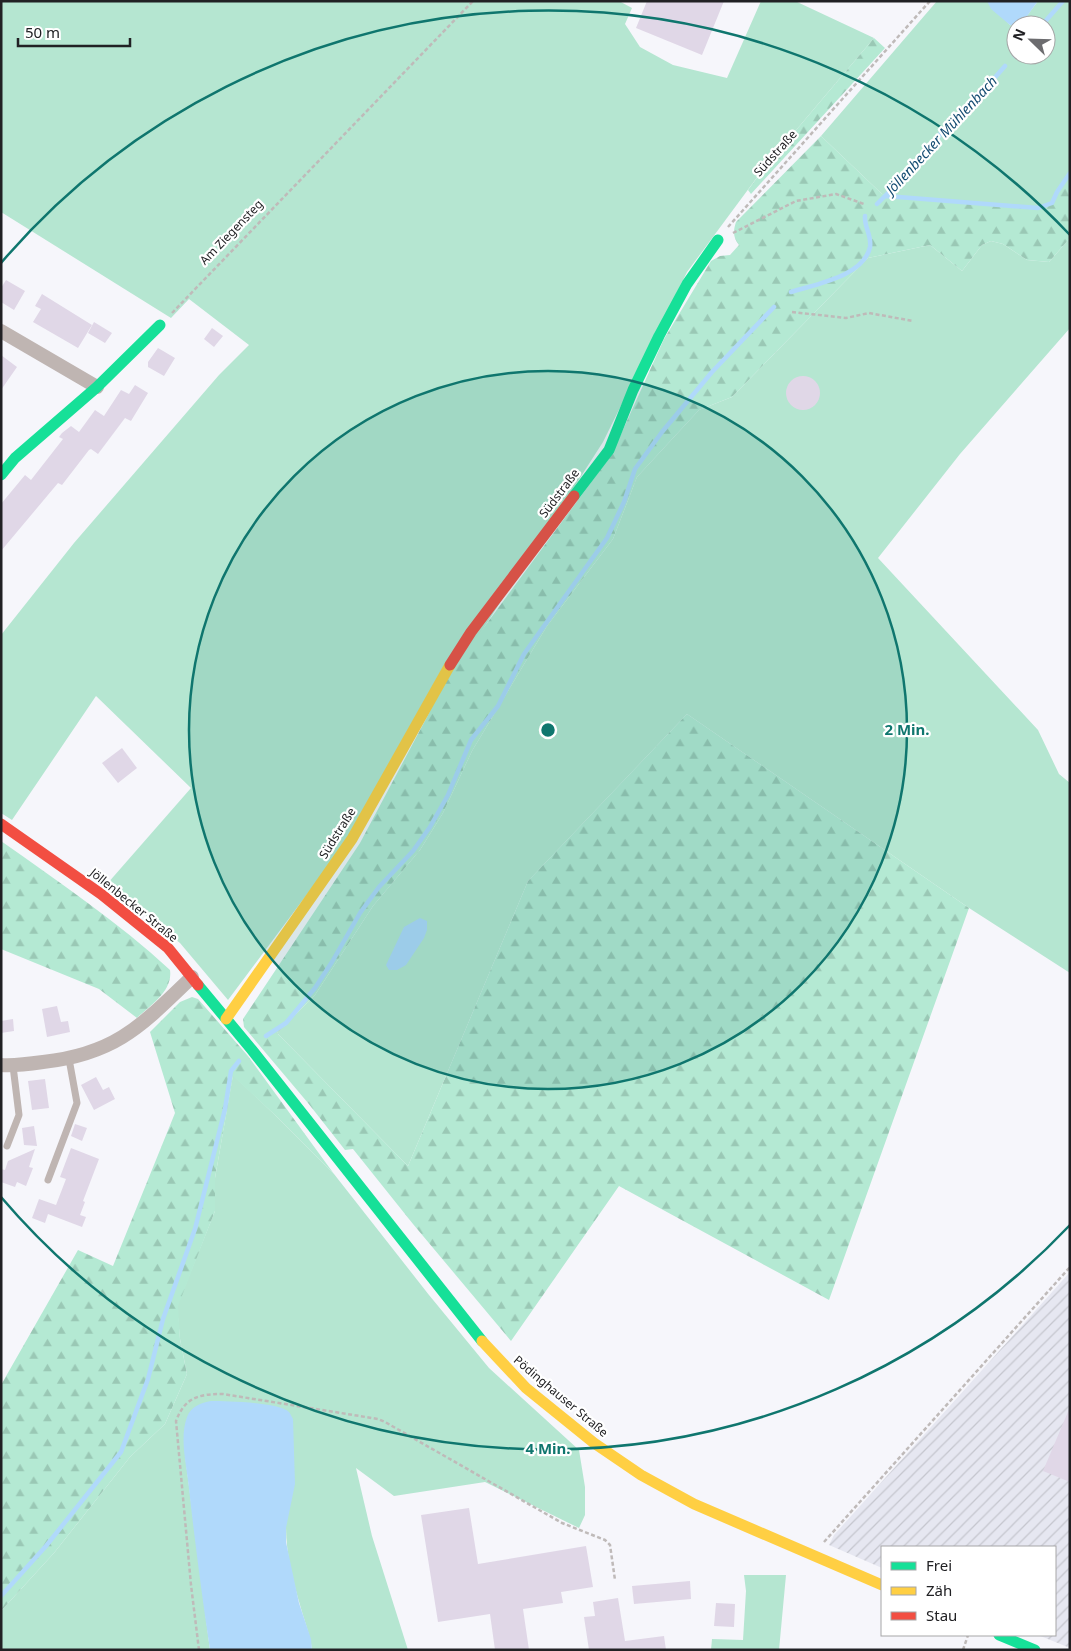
<svg xmlns="http://www.w3.org/2000/svg" width="1071" height="1651" font-family="'Noto Sans',sans-serif">
  <defs>
    <pattern id="industrial-furrows" width="10" height="10" patternUnits="userSpaceOnUse" patternTransform="scale(1.25)"><rect width="10" height="10" fill="#e6e7f1"/><path d="M-1 1l2-2M0 10L10 0M9 11l2-2" fill="none" stroke="#c5c6ce"/></pattern>
    <pattern id="forest-firs" width="22" height="20" patternUnits="userSpaceOnUse" patternTransform="scale(1.25)"><rect width="22" height="20" fill="#b4e9d3"/><path d="M5 1l3.5 6h-7zM16 11l3.5 6h-7z" fill="#9ac8b5"/></pattern>
  </defs>
  <rect width="100%" height="100%" fill="#f6f6fb"/>
  <path fill="url(#industrial-furrows)" d="M1070,1272v376l-32,-13h17v-88h-173v21l-53,-23 5,-10z"/>
  <path fill="#b5e6d1" d="M1,1h618l13,7 -7,16 15,23 33,18 54,13 34,-77h34l79,37 -110,130 -77,104 -84,170 -254,396 -121,162 -48,-57 -73,-59 84,-96 -95,-92 -84,124 -11,-7v-178l73,-92 145,-168 30,-30 -60,-46 -18,19 -170,-106z
    M937,1h50l23,24 6,1v29h30v-30h-26l18,-24h32v173l-13,18 -4,11 -16,6 -155,-15 -61,-58z
    M1070,238v90l-110,126 -82,104 160,172 21,44 11,9v190l-101,-65 -282,-194 -159,167 -120,285 -131,-133 38,-38 58,-89 47,-56 23,-37 29,-62 75,-125 66,-87 24,-62 62,-67 33,-13 136,-139 62,-13 32,26 20,-26 9,-4 12,3 24,16 22,2z
    M233,1075l44,42 57,57 95,121 60,73 90,82 6,37v28l-6,13 -94,-46 -91,14 -38,-28 16,68 36,114h-96c-2,-16 -8,-30 -12,-45 -7,-24 -14,-52 -14,-77l-101,-73 25,195h-209v-39l53,-58 76,-96 35,-33 22,-50 -7,-35 -3,-33 38,-95v-33z
    M744,1575h42l-7,75h-68l1,-11 31,1 3,-49z"/>
  <path fill="url(#forest-firs)" d="M874,38l11,10 -134,146 -3,-4 16,-22z
    M821,136l61,58 155,15 16,-6 4,-11 13,-18v64l-21,24 -22,-2 -24,-16 -12,-3 -9,4 -20,26 -32,-26 -62,13 -136,139 -33,13 -62,67 -24,62 -66,87 -75,125 -29,62 -23,37 -47,56 -58,89 -38,38 131,133 120,-285 159,-167 282,194 -140,392 -210,-114 -108,155 -98,-117 -60,-75 -8,1 -37,-47 -64,-76 -1,-8 117,-176 91,-171 161,-218 52,-115 47,-78 9,-5 10,-1 9,-10c-6,-7 -6,-14 -3,-23z
    M1,841c58,41 117,81 169,129 3,21 -19,35 -33,48l-38,-29 -98,-40z
    M192,997l6,2 50,57 86,118 -57,-57 -44,-41 -18,102v33l-37,95 2,33 7,35 -22,50 -35,33 -76,96 -53,58v-226l77,-135 35,16 62,-153 -25,-81 30,-30z"/>
  <path fill="#b0d9fb" d="M987,1h51l-16,22 -6,3 -6,-1 -19,-16z
    M420,918l7,3v9l-3,8 -18,27 -9,5h-8l-3,-5 18,-38z
    M211,1401c15,0 68,1 78,11 1,1 4,7 4,7l2,65 -9,44v14l13,61 12,36 1,11h-102c-8,-54 -15,-107 -21,-161 -2,-23 -10,-50 -2,-72 4,-11 14,-14 24,-16z"/>
  <g fill="none" stroke-linecap="round" stroke-linejoin="round">
    <path stroke="#b0d9fb" stroke-width="4.5" d="M1042,25l21,-24
      M1015,56l1,-1
      M886,196l152,12 14,-5 5,-11 13,-19
      M877,204l53,-53 12,-20 14,-9 49,-56
      M791,292c25,-8 73,-16 79,-45 2,-11 -6,-20 -5,-31
      M266,1036l20,-13 29,-35 17,-26 28,-49 19,-26 34,-36 17,-24 18,-32 23,-55 27,-34 26,-52 83,-116 17,-36 11,-33 27,-37 50,-60 62,-65
      M1,1596l45,-50 75,-94 27,-73 15,-60 32,-90 30,-120 6,-38 8,-10"/>
  </g>
  <path fill="#e0d7e7" d="M647,1h77l-22,54 -66,-27z
    M6,280l19,11 -11,19 -13,-8v-14z
    M42,294l50,31 -14,23 -45,-26 8,-13 -6,-3z
    M94,322l18,11 -7,10 -17,-10z
    M212,328l11,8 -9,11 -10,-8z
    M158,348l17,10 -11,18 -16,-9v-5z
    M1,355l16,12 -16,23z
    M786 393a17 17 0 1 1 34 0a17 17 0 1 1-34 0Z
    M135,385l13,8 -17,28 -6,-3 -27,36 -7,-5 -2,1 -27,35 -4,-2 -57,68v-47l24,-29 6,5 32,-41 -4,-2 3,-4 9,-7 8,6 16,-22 9,6 17,-26 8,4z
    M122,748l15,20 -19,15 -16,-20z
    M57,1006l4,16 7,-1 2,11 -23,5 -5,-28z
    M13,1019l1,12 -13,2v-12z
    M96,1077l7,13 6,-3 6,12 -21,11 -13,-25z
    M45,1079l4,29 -17,2 -4,-29z
    M75,1124l12,4 -5,13 -11,-5z
    M34,1126l3,20 -13,-1 -2,-17z
    M71,1148l28,11 -16,42 2,1 -5,13 6,2 -4,10 -34,-13 -3,9 -13,-5 7,-19 17,6 10,-26 -6,-2z
    M35,1149l-6,18 4,1 -7,18 -9,-4 -2,5 -14,-5v-13l4,1 3,-9z
    M1070,1407v75l-27,-11z
    M469,1508l9,56 108,-18 7,41 -32,5 2,11 -40,6 6,41h-34l-5,-36 -52,8 -17,-107z
    M690,1581l1,18 -57,5 -2,-18z
    M618,1598l7,43 39,-5 2,14h-77l-5,-33 11,-1 -2,-14z
    M716,1603l19,1 -1,23 -20,-1z"/>
  <g fill="none" stroke-linecap="round" stroke-linejoin="round">
    <path stroke="#bfbab9" stroke-width="2.5" stroke-dasharray="4 2.5" stroke-linecap="butt" d="M728,227l202,-226
      M733,233l63,-32 40,-7 28,10
      M792,312l54,6 23,-5 44,8
      M172,313l301,-312
      M824,1542l246,-275
      M199,1650l-8,-65 -15,-164c9,-24 23,-27 47,-27l155,25 7,3 177,101 43,17 5,5 5,35
      M963,1650l5,-15"/>
    <path stroke="#bfb5b2" stroke-width="7" d="M7,1146l12,-31 -6,-49
      M48,1180l29,-77 -8,-44"/>
    <path stroke="#bfb5b2" stroke-width="14" d="M1,331l96,56
      M1,1065c14,1 28,-1 42,-3 73,-8 99,-37 149,-85"/>
    <path stroke="#16e098" stroke-width="11" d="M1,475l14,-17 82,-71 63,-62
      M574,496l35,-46 24,-60 26,-54 28,-52 31,-44
      M198,985l54,65 230,291
      M999,1635l36,15"/>
    <path stroke="#ffcf43" stroke-width="11" d="M226,1019l126,-180 98,-174
      M482,1341l44,47 68,55 47,32 53,29 188,81"/>
    <path stroke="#f24e42" stroke-width="11" d="M450,665l21,-33 103,-136
      M1,824l100,70 67,54 30,37"/>
  </g>
  <circle cx="548" cy="730" r="359" fill="#0f766e" fill-opacity=".12"/>
  <g fill="none" stroke="#0f766e" stroke-width="2.5">
    <circle cx="548" cy="730" r="359"/>
    <path d="M1070 1225A719 719 0 0 1 1 1197M1 263A719 719 0 0 1 1070 235"/>
  </g>
  <g text-anchor="middle" dominant-baseline="central" stroke-width="4.5" stroke-linejoin="round" paint-order="stroke">
    <g font-size="12" fill="#212124" stroke="#fff">
      <text transform="translate(775 153) rotate(-48)">Südstraße</text>
      <text transform="translate(231 232) rotate(-46)">Am Ziegensteg</text>
      <text transform="translate(559 493) rotate(-53)">Südstraße</text>
      <text transform="translate(337 833) rotate(-58)">Südstraße</text>
      <text transform="translate(134 905) rotate(39)">Jöllenbecker Straße</text>
      <text transform="translate(561 1396) rotate(40)">Pödinghauser Straße</text>
    </g>
    <g font-size="14" font-style="italic" fill="#144c72" stroke="#fff">
      <text transform="translate(941 135) rotate(-47)">Jöllenbecker Mühlenbach</text>
    </g>
  </g>
  <circle cx="548" cy="730" r="8" fill="#0f766e" stroke="#fff" stroke-width="2.5"/>
  <g font-size="15" text-anchor="middle" font-weight="bold" fill="#0f766e" stroke="#fff" stroke-width="4.5" stroke-linejoin="round" paint-order="stroke">
    <text x="907" y="735">2 Min.</text>
    <text x="548" y="1454">4 Min.</text>
  </g>
  <rect width="1071" height="1651" fill="none" stroke="#212124" stroke-width="5"/>
  <rect x="881" y="1546" width="175" height="90" fill="#ffffff" stroke="#a6a6a7"/>
  <rect x="891" y="1562" width="25" height="8" fill="#16e098" stroke="#a6a6a7"/>
  <text x="926" y="1571" font-size="15" fill="#212124">Frei</text>
  <rect x="891" y="1587" width="25" height="8" fill="#ffcf43" stroke="#a6a6a7"/>
  <text x="926" y="1596" font-size="15" fill="#212124">Zäh</text>
  <rect x="891" y="1612" width="25" height="8" fill="#f24e42" stroke="#a6a6a7"/>
  <text x="926" y="1621" font-size="15" fill="#212124">Stau</text>
  <g transform="translate(1031 40) rotate(293)"><circle r="24" fill="#ffffff" stroke="#a6a6a7"/>
  <path d="M0-4L9 19L0 12L-9 19Z" fill="#6c6c6f"/>
  <text y="-8" font-size="14" font-weight="bold" text-anchor="middle" fill="#212124">N</text>
  </g>
  <path d="M18 38v8h112v-8" fill="none" stroke="#212124" stroke-width="2.5"/>
  <text x="25" y="38" font-size="15" fill="#212124" stroke="#ffffff" stroke-width="4" paint-order="stroke">50 m</text>
</svg>
